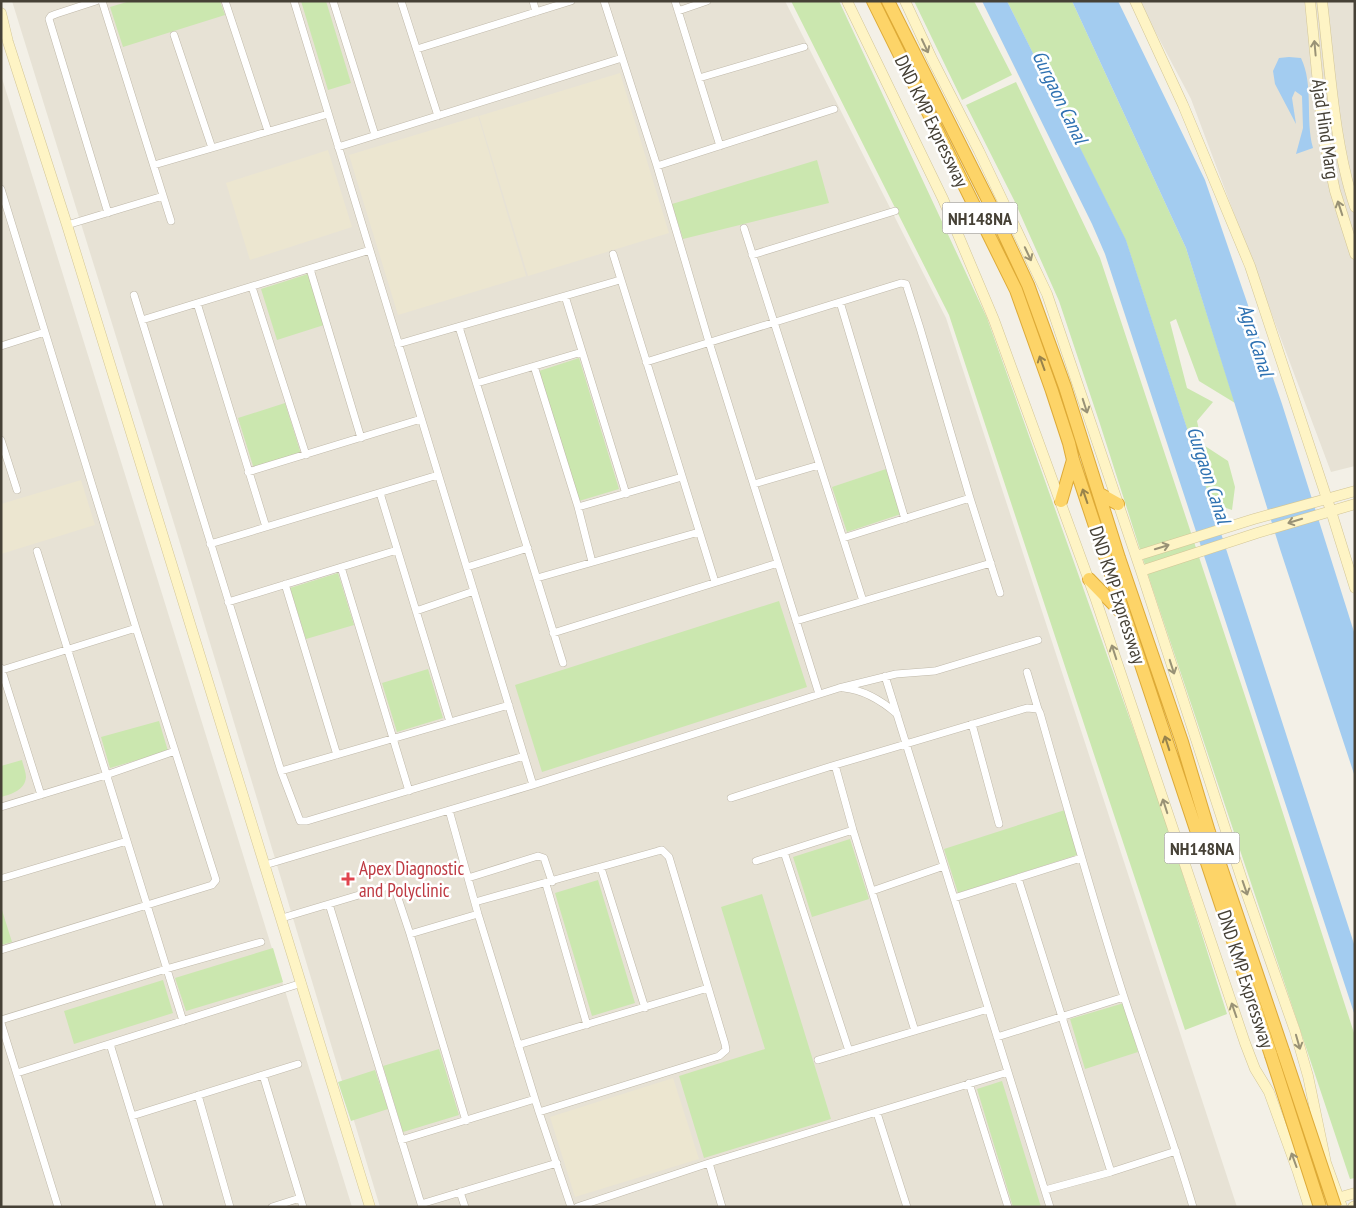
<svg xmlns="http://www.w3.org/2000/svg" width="1356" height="1208" font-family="'PT Sans Narrow',sans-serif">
  <rect width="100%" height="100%" fill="#f3f0e7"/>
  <path fill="#e7e2d5" d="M12,1h773l161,317 291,889h-857l-204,-677z
    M1139,1h216v465l-24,6 -140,-373z
    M1,75l230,741 121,391h-351z"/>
  <path fill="#ece6d0" d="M620,73l49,160 -141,43 -49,-160z
    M478,116l48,160 -128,39 -49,-160z
    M328,150l24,77 -102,33 -24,-77z
    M81,480l14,45 -94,29v-50z
    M673,1078l26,81 -124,38 -25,-80z"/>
  <path fill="#cbe7af" d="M130,1h90l5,14 -102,32 -13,-40z
    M301,1h25l25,82 -23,7z
    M791,1h48l148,317 177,497 63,199 -42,16 -236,-715z
    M914,1h60l38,74 -50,25z
    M1007,1h65l114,247 49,155 -36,-22 -23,-62 -6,3 17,66 26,14 -16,19 5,23 26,17 7,26 -3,23 -21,-7 -85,-262z
    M1016,82l84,176 150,453 105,325v142l-5,1 -198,-592 -52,-163 -41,-123 -45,-101 -48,-95z
    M817,160l12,43 -146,36 -11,-35z
    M308,274l16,51 -47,15 -16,-51z
    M579,358l40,131 -40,12 -40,-130z
    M285,403l16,51 -47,15 -16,-51z
    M886,469l15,45 -54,18 -15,-45z
    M338,573l16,52 -48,14 -16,-51z
    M779,601l28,86 -265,85 -27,-87z
    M428,669l15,49 -46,14 -15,-49z
    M159,721l9,30 -58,17 -9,-31z
    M22,760c1,5 4,12 4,17 -1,13 -14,17 -25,20v-31z
    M1065,810l15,44 -122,39 -14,-44z
    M850,839l19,60 -57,18 -19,-60z
    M598,880l37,123 -43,13 -37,-123z
    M762,894l69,225 -127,39 -25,-82 86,-27 -44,-142z
    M1,907l11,35 -11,3z
    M273,948l10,34 -97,29 -11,-33z
    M163,980l10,33 -99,31 -10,-33z
    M1124,1003l14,49 -53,17 -15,-50z
    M439,1049l20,66 -56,17 -20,-66z
    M375,1070l13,39 -37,12 -13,-39z
    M1002,1081l39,126h-28l-36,-118z"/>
  <path fill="#a3ccf0" d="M982,1h25l119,239 229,707v69l-250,-762 -13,-30z
    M1072,1h46l87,179 77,224 73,231v142l-75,-228 -94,-301z
    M1289,57l12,1c13,27 4,61 12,90l-17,6 7,-26 -1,-32 -7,-5 -3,7 4,26 -21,-40 -2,-13 6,-13z"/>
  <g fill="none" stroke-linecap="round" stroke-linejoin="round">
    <defs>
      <path id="street" d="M96,1l-40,13 -5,2 -2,3 59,194
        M102,1l69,220
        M225,1l43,130
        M294,1l239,784
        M333,1l42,134
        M401,1l37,115
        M533,1l3,11
        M604,1l53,165 52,176 110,352
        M675,1l45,145
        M678,11l29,-10
        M174,35l38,113
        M417,49l154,-48
        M699,78l105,-31
        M338,147l284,-89
        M154,165l174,-51
        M657,166l177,-57
        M1,189l135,439 80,252 -4,5 -211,65
        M67,225l96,-29
        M744,228l119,373
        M613,254l102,328
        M752,255l143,-44
        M310,269l51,169
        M252,287l54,168
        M134,295l147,476 19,50h7l217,-65
        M565,296l61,198
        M840,302l65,217
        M197,303l69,224
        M142,320l228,-70
        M459,327l104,336
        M398,344l222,-64
        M1,346l44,-14
        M646,362l255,-79 5,1 14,44 50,170 30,95
        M534,366l44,141 14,55
        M477,383l105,-31
        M1,440l16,50
        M248,472l173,-53
        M754,484l65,-19
        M380,493l70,229
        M578,507l104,-30
        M843,538l127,-40
        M210,544l228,-69
        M37,551l146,470
        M341,567l68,224
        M467,567l61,-19
        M537,578l162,-46
        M285,584l52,171
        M228,602l169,-52
        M416,611l58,-20
        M796,621l195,-58
        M553,633l225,-70
        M1,668l40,127
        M2,670l134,-42
        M1027,672l11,37
        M885,676l165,531
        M844,688c20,2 38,13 53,26
        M972,724l27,100
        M835,765l18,65 62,201
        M281,771l228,-66
        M731,798l104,-33 192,-57 11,1 2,4c27,95 54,190 84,284 23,70 48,139 69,210
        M1,807l105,-32 69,-24
        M449,810l29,104 61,198 32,95
        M784,852l65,199
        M756,861l97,-31
        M265,865l268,-80 306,-97 57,-14 39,-3 103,-31
        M601,868l44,140
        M3,878l124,-37
        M468,878l70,-22 6,2 8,24
        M1018,878l93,294
        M546,884l41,141
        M872,891l72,-25
        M954,898l127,-40
        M475,902l183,-51 4,-1 7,7 56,187 1,6 -7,6 -180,56
        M329,904l93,303
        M282,918l107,-32h5l16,48 56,187
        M410,934l68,-20
        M1,1020l165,-51 95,-27
        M1,1023l57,184
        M997,1037l127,-40
        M110,1044l50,163
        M518,1045l190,-57
        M818,1060l170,-51
        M17,1073l285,-90
        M263,1075l40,132
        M969,1083l39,124
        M198,1095l32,112
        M877,1113l30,94
        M132,1116l166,-52
        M401,1140l134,-41
        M709,1163l13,44
        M1045,1190l66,-18 65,-21
        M460,1192l5,15
        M421,1204l136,-41
        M272,1207l28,-9
        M577,1207l132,-44 299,-91"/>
      <path id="secondary" d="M847,1l96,198 51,121 101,277 150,446 10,26 14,23 29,80 11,35
        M905,1l27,58 47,92 68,143 94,277 102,312 52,148 13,45 18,87 16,44
        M1135,1l48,104 67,161 81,245 24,77
        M1310,1l13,134 12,56 20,63
        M1322,1c8,66 12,144 33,206
        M1,13l7,29 59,183 303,982
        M1136,556l118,-37 101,-28
        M1141,571l116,-38 98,-29
        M1313,1205l42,-12
        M1353,1207l2,-1"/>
      <path id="highway" d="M873,1l143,289 36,101 17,52 4,17 198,595
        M888,1l102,203 38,81 37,102 54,171 63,184 27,90 74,219
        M1100,494l18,10
        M1061,501l12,-41
        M1089,579l33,34"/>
    </defs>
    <use href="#street" stroke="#bfb8a9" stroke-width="8"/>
    <use href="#secondary" stroke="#d3c697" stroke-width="11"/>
    <use href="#highway" stroke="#ddaa37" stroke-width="14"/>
    <use href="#street" stroke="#fff" stroke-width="7"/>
    <use href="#secondary" stroke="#fef4c5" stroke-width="10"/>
    <use href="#highway" stroke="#fdd468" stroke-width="12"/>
    <defs>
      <path id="highway-bridge" d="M1283,1051l52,156
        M1271,1055l49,152"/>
    </defs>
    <use href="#highway-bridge" stroke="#ddaa37" stroke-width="14" stroke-linecap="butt"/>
    <use href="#highway-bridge" stroke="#fdd468" stroke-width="12"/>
  </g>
  <defs><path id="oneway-shaft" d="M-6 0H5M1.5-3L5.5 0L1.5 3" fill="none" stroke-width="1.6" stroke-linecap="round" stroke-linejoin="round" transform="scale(1.25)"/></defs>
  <g stroke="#999276">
    <use href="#oneway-shaft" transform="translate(925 46) rotate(65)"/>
    <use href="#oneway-shaft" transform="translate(1315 48) rotate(-95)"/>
    <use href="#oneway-shaft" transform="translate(1340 208) rotate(-108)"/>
    <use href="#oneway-shaft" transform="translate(1028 254) rotate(65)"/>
    <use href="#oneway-shaft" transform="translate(1085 406) rotate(72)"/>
    <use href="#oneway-shaft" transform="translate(1295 521) rotate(163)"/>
    <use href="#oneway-shaft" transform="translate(1162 547) rotate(-17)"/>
    <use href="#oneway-shaft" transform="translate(1114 652) rotate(-108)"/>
    <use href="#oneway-shaft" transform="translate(1172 667) rotate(72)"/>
    <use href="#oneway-shaft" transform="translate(1165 806) rotate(-108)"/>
    <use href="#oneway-shaft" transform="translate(1245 888) rotate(71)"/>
    <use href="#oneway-shaft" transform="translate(1234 1010) rotate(-109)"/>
    <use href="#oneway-shaft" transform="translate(1298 1042) rotate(74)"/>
    <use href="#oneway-shaft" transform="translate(1294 1160) rotate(-110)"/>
  </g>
  <g stroke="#98834c">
    <use href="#oneway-shaft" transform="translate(1042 363) rotate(-110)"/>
    <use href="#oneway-shaft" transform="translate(1085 496) rotate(-109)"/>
    <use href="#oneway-shaft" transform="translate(1167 743) rotate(-108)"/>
  </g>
  <path fill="#e0444e" stroke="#fff" stroke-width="2" d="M345.5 871.5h5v5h5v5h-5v5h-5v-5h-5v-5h5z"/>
  <g text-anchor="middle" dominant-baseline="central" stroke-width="5" stroke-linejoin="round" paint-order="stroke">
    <g fill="#fff" stroke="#7e7a72" stroke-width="1">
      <rect x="942.5" y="202.5" width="75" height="31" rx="4"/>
      <rect x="1164.5" y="832.5" width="75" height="31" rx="4"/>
    </g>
    <g font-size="18" font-weight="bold" fill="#464136">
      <text x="980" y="218">NH148NA</text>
      <text x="1202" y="848">NH148NA</text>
    </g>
    <g font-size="19" fill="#464136" stroke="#fff">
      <text transform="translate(932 121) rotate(64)">DND KMP Expressway</text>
      <text transform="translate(1326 129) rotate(82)">Ajad Hind Marg</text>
      <text transform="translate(1118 595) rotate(72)">DND KMP Expressway</text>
      <text transform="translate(1246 979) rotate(72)">DND KMP Expressway</text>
    </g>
    <g font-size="19" fill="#be3a42" stroke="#fff" text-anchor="start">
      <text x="359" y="868">Apex Diagnostic<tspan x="359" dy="22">and Polyclinic</tspan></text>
    </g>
    <g font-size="20" font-style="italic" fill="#2f72b2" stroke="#fff">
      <text transform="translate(1060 97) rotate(64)">Gurgaon Canal</text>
      <text transform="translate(1256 340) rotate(72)">Agra Canal</text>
      <text transform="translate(1209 475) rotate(72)">Gurgaon Canal</text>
    </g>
  </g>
  <rect width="1356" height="1208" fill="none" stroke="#464136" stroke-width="5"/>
</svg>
